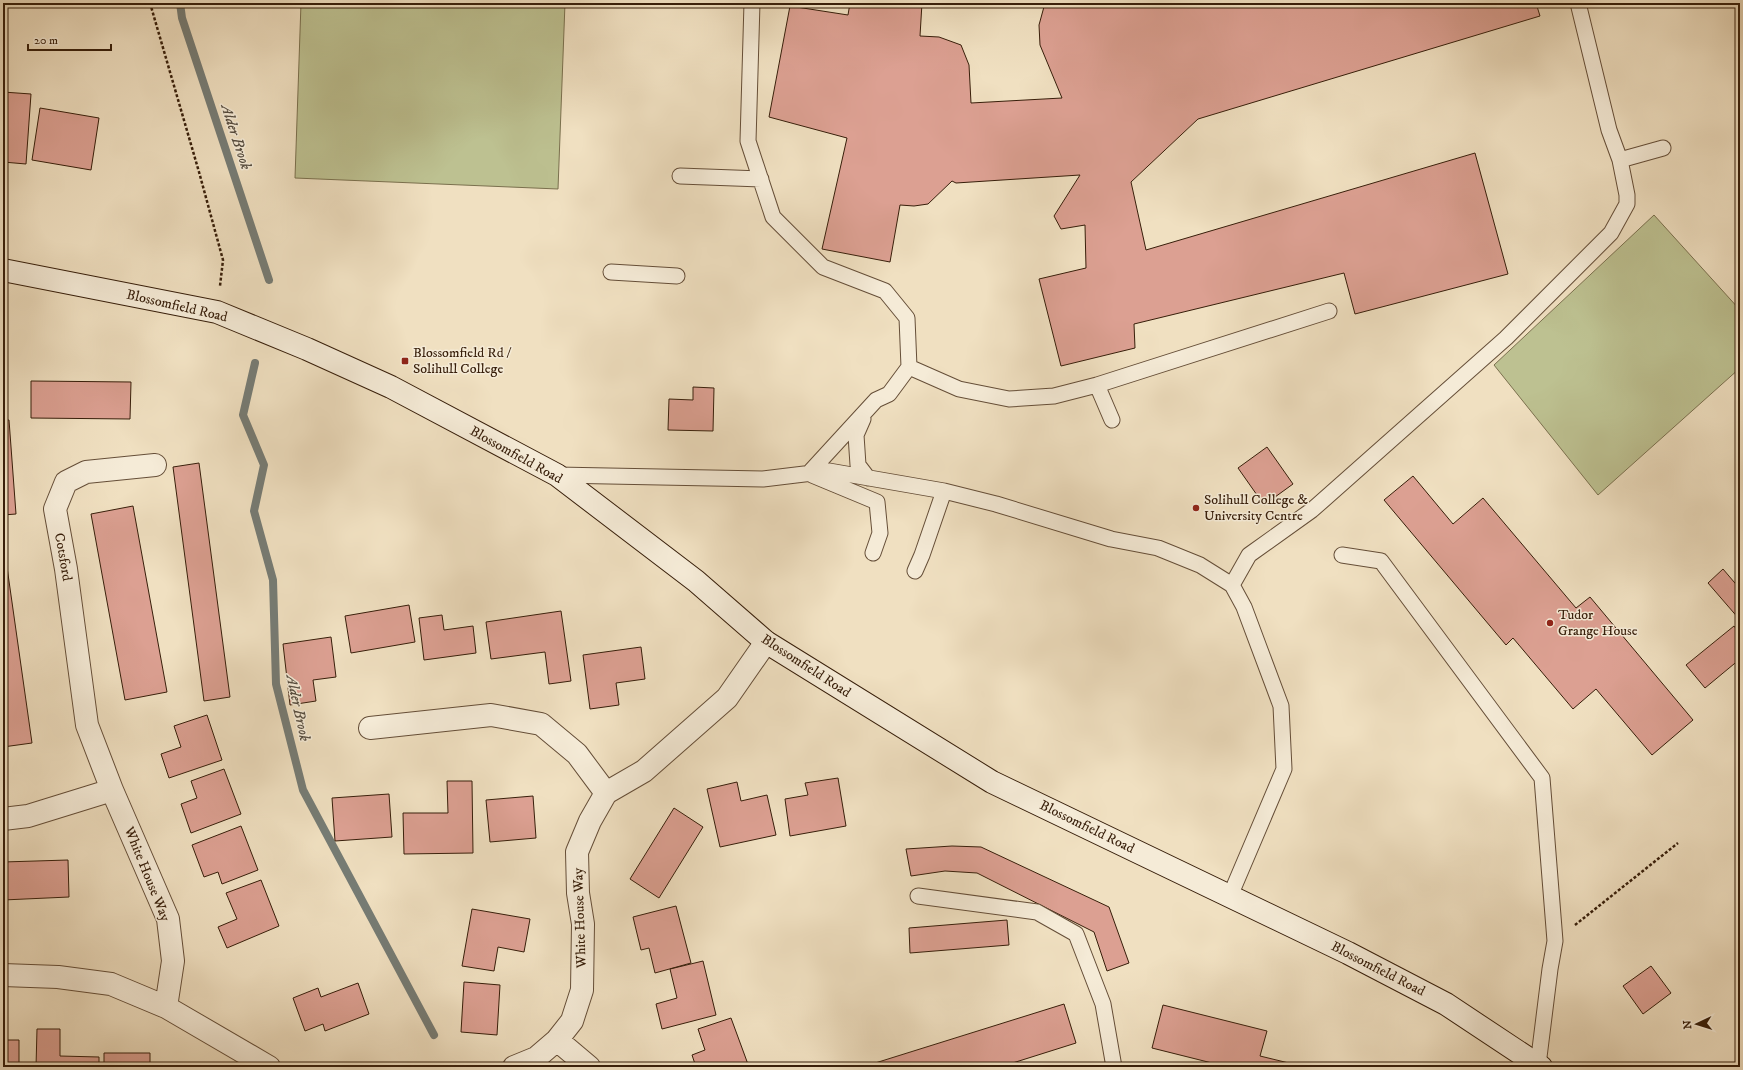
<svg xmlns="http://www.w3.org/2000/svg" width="1743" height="1070" font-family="'IM FELL DW Pica',serif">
  <rect width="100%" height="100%" fill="#f0e0c1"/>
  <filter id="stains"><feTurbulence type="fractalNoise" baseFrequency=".005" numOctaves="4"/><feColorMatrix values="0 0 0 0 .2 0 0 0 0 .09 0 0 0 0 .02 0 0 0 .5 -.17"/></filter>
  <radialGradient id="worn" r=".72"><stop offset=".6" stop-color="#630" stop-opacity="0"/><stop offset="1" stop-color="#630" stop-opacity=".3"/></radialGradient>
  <path fill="#bdc191" stroke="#7a704e" d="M301,3h264l-7,186 -263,-11z
    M1654,215l86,95v58l-142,127 -104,-130z"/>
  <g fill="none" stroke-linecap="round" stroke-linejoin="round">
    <path stroke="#767c75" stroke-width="8" d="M180,3l2,15 87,262
      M255,363l-12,52 21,50 -10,46 19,69 3,104 27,106 131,245"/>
  </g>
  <path fill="#dca092" stroke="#371e0a" d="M850,3h72l-2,33 19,1 22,8 8,20 2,38 91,-5 -22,-53 -1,-20 6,-22h491l4,13 -342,103 -67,63 15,68 329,-97 33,121 -153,40 -11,-41 -210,51 1,24 -74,18 -22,-87 47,-11 -1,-43 -24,4 -7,-13 26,-41 -124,8 -4,-2 -24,23 -14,2 -14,-1 -10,57 -68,-13 25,-111 -78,-21 21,-111 58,9z
    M3,92l28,2 -5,70 -23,-2z
    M40,108l59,10 -8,52 -59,-10z
    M31,381l100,1 -1,37 -99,-1z
    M693,387l21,1 -1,43 -45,-1 1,-31 24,1z
    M3,420h6l7,94 -13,1z
    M1267,447l26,37 -29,21 -26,-37z
    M199,463l31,234 -26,4 -31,-234z
    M1413,476l40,48 30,-26 93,110 14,-11 103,123 -41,35 -56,-66 -23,20 -60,-71 -7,7 -122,-145z
    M133,506l34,186 -42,8 -34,-186z
    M3,553h2l27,190 -29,4z
    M1723,569l17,20v31l-32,-37z
    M409,605l6,37 -64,11 -6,-37z
    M561,611l10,70 -22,3 -4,-32 -54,7 -5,-37z
    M442,615l2,15 29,-4 3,27 -52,7 -5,-42z
    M1734,626l6,8v25l-35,29 -19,-23z
    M331,637l5,40 -23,3 3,21 -26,4 -7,-61z
    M641,647l4,32 -29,4 3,22 -29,4 -7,-54z
    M207,715l15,45 -53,18 -8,-24 20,-7 -7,-21z
    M224,769l17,45 -50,19 -10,-29 16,-6 -6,-17z
    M838,778l8,48 -56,10 -5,-37 23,-4 -3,-12z
    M447,781h25l1,72 -69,1 -1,-41h45z
    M737,782l4,19 26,-6 9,40 -56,12 -13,-58z
    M389,794l3,43 -57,4 -3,-43z
    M533,796l3,42 -46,4 -4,-42z
    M674,808l29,19 -44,71 -29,-19z
    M241,826l17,44 -36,14 -4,-12 -14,5 -12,-32z
    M952,846l29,1 128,60 20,56 -22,8 -13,-39 -117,-59 -32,-2 -34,5 -5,-27z
    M68,860l1,37 -66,3v-38z
    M261,880l18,46 -52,22 -9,-21 19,-8 -11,-26z
    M676,906l15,57 -36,10 -6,-25 -8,2 -8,-33z
    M472,909l58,10 -6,33 -26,-5 -4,24 -32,-5z
    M1007,920l2,25 -99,8 -1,-25z
    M703,961l13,54 -54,14 -6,-25 21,-6 -7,-29z
    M1651,966l20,27 -28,21 -20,-28z
    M464,982l36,3 -3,50 -36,-3z
    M358,983l11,31 -44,17 -2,-7 -18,7 -12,-33 25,-10 3,9z
    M1064,1004l12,39 -76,24h-128v-3z
    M1163,1005l104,26 -7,25 37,9 -1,2h-68l-76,-19z
    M731,1018l18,49h-53l-4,-12 13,-5 -7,-21z
    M37,1029h23v27l39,1v10h-63z
    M3,1040h16v27h-16z
    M104,1053h46v14h-46z"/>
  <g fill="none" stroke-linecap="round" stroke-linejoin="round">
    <defs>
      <path id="lane" d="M752,3l-4,138 25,76 50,50 62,24 22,27 2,49 -20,27 -13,6 -67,73
        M1620,160l43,-12
        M680,176l81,3
        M611,272l66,4
        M909,367l50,22 50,10 45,-3 43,-11 232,-74
        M1097,385l15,35
        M863,419l-7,16 2,30 10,13
        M557,475l206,4 66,-8 115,20 52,13 115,35 47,9 42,17 32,20 12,22 37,99 3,63 -54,127
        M812,475l65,27 3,31 -7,20
        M1342,555l39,6 161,217 13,163 -5,28 -12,96
        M915,571l7,-16 22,-64
        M1232,585l17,-30 63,-45 194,-172 105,-105 16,-29v-9l-7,-35 -11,-30 -31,-127
        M918,896l119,16 39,22 27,70 11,63"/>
      <path id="street" d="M155,465l-69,7 -20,10 -11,27 11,60 21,156 25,65 56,129 5,42 -7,46
        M370,728l121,-13 50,9 36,30 29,39
        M3,819l25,-3 84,-26
        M3,975l55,2 53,7 55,23 103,60
        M557,1040l32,27
        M514,1067l22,-9 21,-18 15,-19 10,-31 1,-66 -5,-31 -1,-41 13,-31 16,-28 38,-22 83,-73 39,-56"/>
      <path id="secondary" d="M3,270l214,42 90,37 84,38 166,88 139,106 70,61 226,140 356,171 98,51 95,63"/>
    </defs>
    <use href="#lane" stroke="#654e38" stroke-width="17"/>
    <use href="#street" stroke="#654e38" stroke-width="24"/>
    <use href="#secondary" stroke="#371e0a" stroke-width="24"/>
    <path stroke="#371e0a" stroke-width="2.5" stroke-dasharray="3 2" stroke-linecap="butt" d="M150,3l49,169 24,88 -3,26
      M1575,925l103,-82"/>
    <use href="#lane" stroke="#f5ebd7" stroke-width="15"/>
    <use href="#street" stroke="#f5ebd7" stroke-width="22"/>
    <use href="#secondary" stroke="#f5ebd7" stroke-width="22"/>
  </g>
  <g fill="#8f2418" stroke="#f5ebd7" stroke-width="1.5">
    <rect x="401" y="357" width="8" height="8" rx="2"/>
    <circle cx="1196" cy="508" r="4"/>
    <circle cx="1550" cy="623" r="4"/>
  </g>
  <g text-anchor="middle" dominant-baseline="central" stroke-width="3" stroke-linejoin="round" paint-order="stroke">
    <g font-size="14" fill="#371e0a" stroke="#f5ebd7">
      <text transform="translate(177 306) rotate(13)">Blossomfield Road</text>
      <text transform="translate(516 455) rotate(29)">Blossomfield Road</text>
      <text transform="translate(63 557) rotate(80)">Cotsford</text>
      <text transform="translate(806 666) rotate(33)">Blossomfield Road</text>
      <text transform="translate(1087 827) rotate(26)">Blossomfield Road</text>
      <text transform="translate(147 874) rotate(68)">White House Way</text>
      <text transform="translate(580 918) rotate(-92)">White House Way</text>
      <text transform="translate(1378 969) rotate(27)">Blossomfield Road</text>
    </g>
    <g font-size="14" fill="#371e0a" stroke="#f5ebd7" text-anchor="start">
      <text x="413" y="353">Blossomfield Rd /<tspan x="413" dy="16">Solihull College</tspan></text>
      <text x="1204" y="500">Solihull College &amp;<tspan x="1204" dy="16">University Centre</tspan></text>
      <text x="1558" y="615">Tudor<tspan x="1558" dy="16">Grange House</tspan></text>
    </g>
    <g font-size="15" font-style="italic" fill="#564d40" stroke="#f5ebd7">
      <text transform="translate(236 137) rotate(72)">Alder Brook</text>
      <text transform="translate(298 708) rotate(78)">Alder Brook</text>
    </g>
  </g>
  <rect width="1743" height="1070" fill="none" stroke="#f0e0c1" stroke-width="16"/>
  <rect x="4" y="4" width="1735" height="1062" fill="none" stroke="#371e0a" stroke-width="2"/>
  <rect x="8" y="8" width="1727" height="1054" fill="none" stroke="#371e0a"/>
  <g transform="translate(1697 1024) rotate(266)" stroke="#f5ebd7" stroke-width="3" paint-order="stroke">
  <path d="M0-3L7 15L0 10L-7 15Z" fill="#371e0a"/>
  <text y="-6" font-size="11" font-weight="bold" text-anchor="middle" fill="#371e0a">N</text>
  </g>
  <path d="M28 44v6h83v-6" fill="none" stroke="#371e0a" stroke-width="2"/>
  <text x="34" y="44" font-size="12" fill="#371e0a" stroke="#f5ebd7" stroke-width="3" paint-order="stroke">20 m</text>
  <rect width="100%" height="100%" filter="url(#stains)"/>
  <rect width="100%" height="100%" fill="url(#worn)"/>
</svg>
